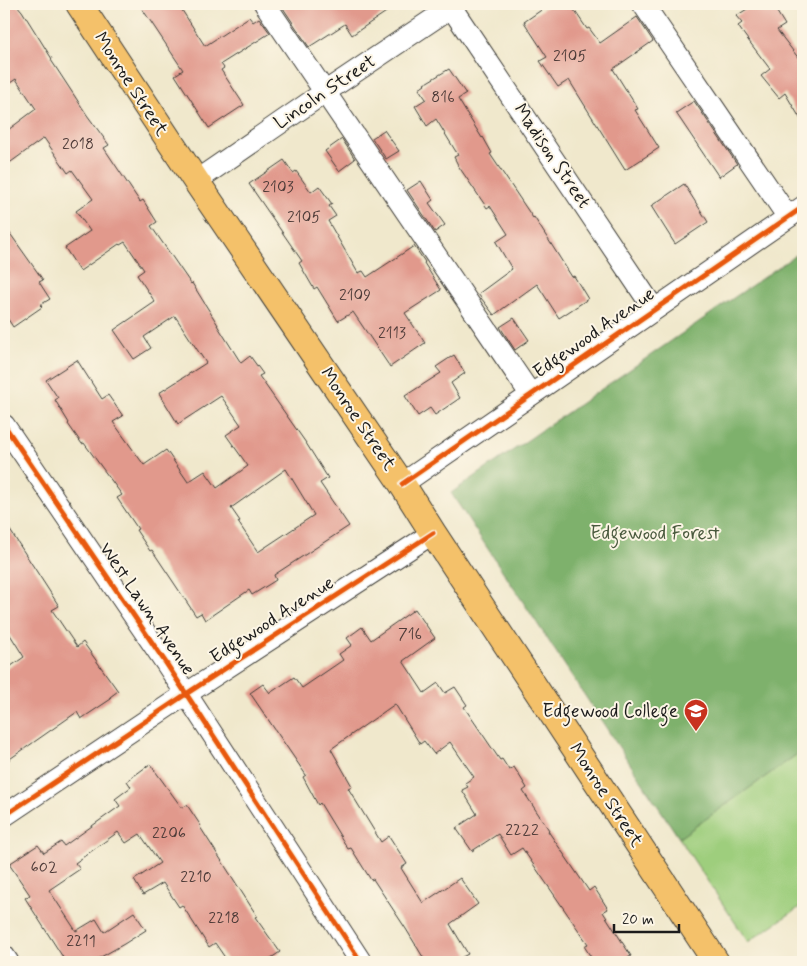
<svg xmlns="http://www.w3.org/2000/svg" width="807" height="966" font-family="Mynerve,sans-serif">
  <rect width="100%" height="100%" fill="#fcf5e5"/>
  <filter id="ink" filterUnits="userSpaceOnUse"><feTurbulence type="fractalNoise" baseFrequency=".02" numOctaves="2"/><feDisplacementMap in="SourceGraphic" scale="10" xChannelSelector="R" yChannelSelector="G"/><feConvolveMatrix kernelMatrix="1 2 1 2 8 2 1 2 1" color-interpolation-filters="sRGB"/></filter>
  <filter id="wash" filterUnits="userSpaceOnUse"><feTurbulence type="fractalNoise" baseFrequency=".0096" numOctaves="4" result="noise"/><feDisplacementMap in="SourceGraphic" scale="20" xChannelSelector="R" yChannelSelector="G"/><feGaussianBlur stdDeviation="1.12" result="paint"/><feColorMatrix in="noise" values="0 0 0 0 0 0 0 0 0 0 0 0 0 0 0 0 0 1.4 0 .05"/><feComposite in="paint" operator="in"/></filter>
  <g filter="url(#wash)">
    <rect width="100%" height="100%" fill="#f0e8cc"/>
    <path fill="#9ece7d" stroke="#5d754c" d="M803,750v155l-55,37 -69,-104z"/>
    <path fill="#7eb16c" stroke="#4d6644" d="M803,250v500l-124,88 -228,-345z"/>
    <g id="blocks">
      <path fill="#e1998c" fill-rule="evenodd" d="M4,4h12l6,7 30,48 -1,1 36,55 22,30 -5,3 36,54 3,-2 14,22 -6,4 40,58 1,-1 26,42h-1l24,38 9,-7 13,18 -4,2 47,67 22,35 -8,5 29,43 -75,49 2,5 -24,15 -3,-5 -44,30 -4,-7 -5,3 -44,-66 -2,1 -14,-21 2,-1 -21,-31 5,-3 -38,-52 -2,1 -14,-20 1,-1 -14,-23 3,-2 -12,-18 31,-20 25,39 6,-4 15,21 -10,6 31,43 22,-15 22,32 17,-11 12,17 31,-22 -22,-31 15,-10 -20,-29 -43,28 -19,-31 47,-30 -31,-47 -31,21 7,11 -17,11 -20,-29 41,-28 -18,-27 7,-5 -19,-28 -5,3 -1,-1 -39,27 -15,-23 25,-17 -14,-20 17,-12 -21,-29 -4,3 -24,-35 -40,29v-34l32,-24 -20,-30 -12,8zM286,469l28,46 -56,37 -20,-30 2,-1 -9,-13z
        M139,4h39l27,42 44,-29 4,5 6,-4 11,15 -49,31 3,4 -3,2 23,35 -35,23 -34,-53 8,-5z
        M282,4h116l-46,31 -7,-11 -36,23 -28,-42z
        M550,4h20l17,25 2,-1 11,15 37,-26 16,24 -40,28 25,40 -3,1 24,38 -34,22 -56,-90 -11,7 -18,-26 7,-4 -23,-35z
        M755,4h17l13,21 -8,5 26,34v59l-18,-30 -6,5 -18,-22 9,-7 -25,-33 -7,-10 4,-3 -6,-7z
        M449,69l17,25 -8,5 24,39 1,-1 9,16 -2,1 43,64 1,-1 38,60 2,-1 14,23 -29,19 -22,-34 -43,31 -16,-21 34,-25 -16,-27 12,-8 -18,-28 -3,2 -28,-41 -5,-10 4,-2 -22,-36 -9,7 -12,-20 11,-7 -7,-10 6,-4 -1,-1z
        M694,101l43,63 -18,13 -43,-64z
        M384,130l15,21 -13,8 -14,-21z
        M342,139l13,20 -16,12 -14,-20z
        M284,160l9,13 3,-2 15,21 8,-6 13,18 -3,2 7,10 -8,5 30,52 5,-2 4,6 47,-31 11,16 -1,1 17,27 -36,23 20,30 -35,24 -37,-55 -15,9 -21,-34 -3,2 -15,-26 3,-2 -53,-77z
        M421,181l12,19 -4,3 16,22 -10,7 -28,-42z
        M684,184l24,38 -33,22 -24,-38z
        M4,225l39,55 -4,2 11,17 -10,6 2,2 -29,20 -9,-14z
        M514,318l15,22 -14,10 -15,-23z
        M454,355l11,18 -14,10 9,15 -25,17 -5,-7 -12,8 -13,-20 36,-23 -5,-6z
        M4,521l55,85 -7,4 23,34 2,3 6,-5 35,49 -8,6 1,2 -30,20 -4,-7 -73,51v-92l20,-14 -20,-32z
        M415,609l20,29 -32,23 21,32 14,-10 7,10 10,-6 12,18 -3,2 36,53 2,-1 7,11 5,-3 13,21 -4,3 26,39 -1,1 41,60 5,-4 14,22 -5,3 28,44 -11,6h-26l-10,-16 4,-2 -66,-96 -11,7 -13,-21 -26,17 -16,-23 21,-14 -15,-24 6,-3 -3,-4 9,-6 -24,-35 -16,12 -10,-13 -4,3 -25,-40 -64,45 21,37 -4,2 33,54 8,-6 18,28 -6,4 22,35 37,-25 18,26 -28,20 18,30 -15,8h-27l-20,-33 -33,-50 -2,1 -20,-32 -3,1 -28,-46 -2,2 -15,-28 3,-2 -56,-82 13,-9 7,9 24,-16 8,11 41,-28 -4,-6 13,-9 -5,-7 15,-11 9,13z
        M150,764l32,44 5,-3 14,21 -1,1 57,89 -2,1 25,35 -15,10h-37l-13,-19 -6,4 -27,-42 -3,2 -16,-24 -20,12 -9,-15 26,-17 -20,-29 -14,9 -8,-11 -43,31 5,6 -31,21 27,41 20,-12 8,13 30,-20 12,18 -22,14 -32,18h-26l-41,-64 5,-3 -21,-31 29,-19 6,8 17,-11 3,4 56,-40 -5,-7 16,-12 -4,-6z"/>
    </g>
  </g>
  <g filter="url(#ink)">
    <use href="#blocks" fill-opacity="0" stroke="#3c3b36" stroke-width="1"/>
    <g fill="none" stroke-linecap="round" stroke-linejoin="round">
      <defs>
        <path id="minor" d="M265,4l266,391
          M449,4l205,305
          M643,4l145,213
          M196,181l129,-89 131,-88
          M4,425l162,238 195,299
          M402,484l401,-277
          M4,816l182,-122 247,-161
          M4,956l4,6"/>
        <path id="major" d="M79,4l117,177 206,303 31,49 283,429"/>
      </defs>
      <use href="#minor" stroke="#3c3b36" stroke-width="23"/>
      <use href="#major" stroke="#3c3b36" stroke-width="28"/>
      <use href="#minor" stroke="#fff" stroke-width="21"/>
      <use href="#major" stroke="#f4c16a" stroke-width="26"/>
      <defs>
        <path id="cycleway" d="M4,425l162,238 195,299
          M402,484l401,-277
          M4,816l182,-122 247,-161"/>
      </defs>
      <use href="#cycleway" stroke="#fcf5e5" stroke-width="8"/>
      <use href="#cycleway" stroke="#e8590c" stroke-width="5"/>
    </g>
  </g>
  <defs>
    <symbol id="university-pin" viewBox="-11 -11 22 30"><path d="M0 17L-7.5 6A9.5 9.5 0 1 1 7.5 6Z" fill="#c8321e" stroke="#fcf5e5"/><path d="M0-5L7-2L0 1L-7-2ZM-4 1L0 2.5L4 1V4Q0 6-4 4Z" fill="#fff"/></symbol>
  </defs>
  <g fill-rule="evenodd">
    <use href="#university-pin" x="682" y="697" width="28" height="38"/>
  </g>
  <g text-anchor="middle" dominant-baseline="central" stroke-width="4" stroke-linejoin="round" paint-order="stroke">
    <g font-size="16" fill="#4d3b38">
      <text x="570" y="56">2105</text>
      <text x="443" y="97">816</text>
      <text x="78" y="144">2018</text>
      <text x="278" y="187">2103</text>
      <text x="304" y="217">2105</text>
      <text x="355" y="295">2109</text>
      <text x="392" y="333">2113</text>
      <text x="410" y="634">716</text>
      <text x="522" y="830">2222</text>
      <text x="169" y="833">2206</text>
      <text x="44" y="867">602</text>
      <text x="196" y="877">2210</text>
      <text x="224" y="918">2218</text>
      <text x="81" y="941">2211</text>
    </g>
    <g font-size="19" fill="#1c1c1c" stroke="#fcf5e5">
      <text transform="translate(131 84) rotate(57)">Monroe Street</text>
      <text transform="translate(325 92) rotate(-34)">Lincoln Street</text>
      <text transform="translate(552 156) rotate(56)">Madison Street</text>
      <text transform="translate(594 333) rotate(-35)">Edgewood Avenue</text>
      <text transform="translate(358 419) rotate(56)">Monroe Street</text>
      <text transform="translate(147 609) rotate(56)">West Lawn Avenue</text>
      <text transform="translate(272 620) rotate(-33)">Edgewood Avenue</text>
      <text transform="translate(606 795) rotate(57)">Monroe Street</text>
    </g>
    <g font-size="19" fill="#4a5a3e" stroke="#fcf5e5">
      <text x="655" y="533">Edgewood Forest</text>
    </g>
    <g font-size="19" fill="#1c1c1c" stroke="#fcf5e5" text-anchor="end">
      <text x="678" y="711">Edgewood College</text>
    </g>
  </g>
  <rect width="807" height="966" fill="none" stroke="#fcf5e5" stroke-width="20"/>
  <path d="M614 924v8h65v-8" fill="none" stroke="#1c1c1c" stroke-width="2.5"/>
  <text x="622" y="924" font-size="15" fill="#1c1c1c" stroke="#fcf5e5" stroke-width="4" paint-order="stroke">20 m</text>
</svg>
